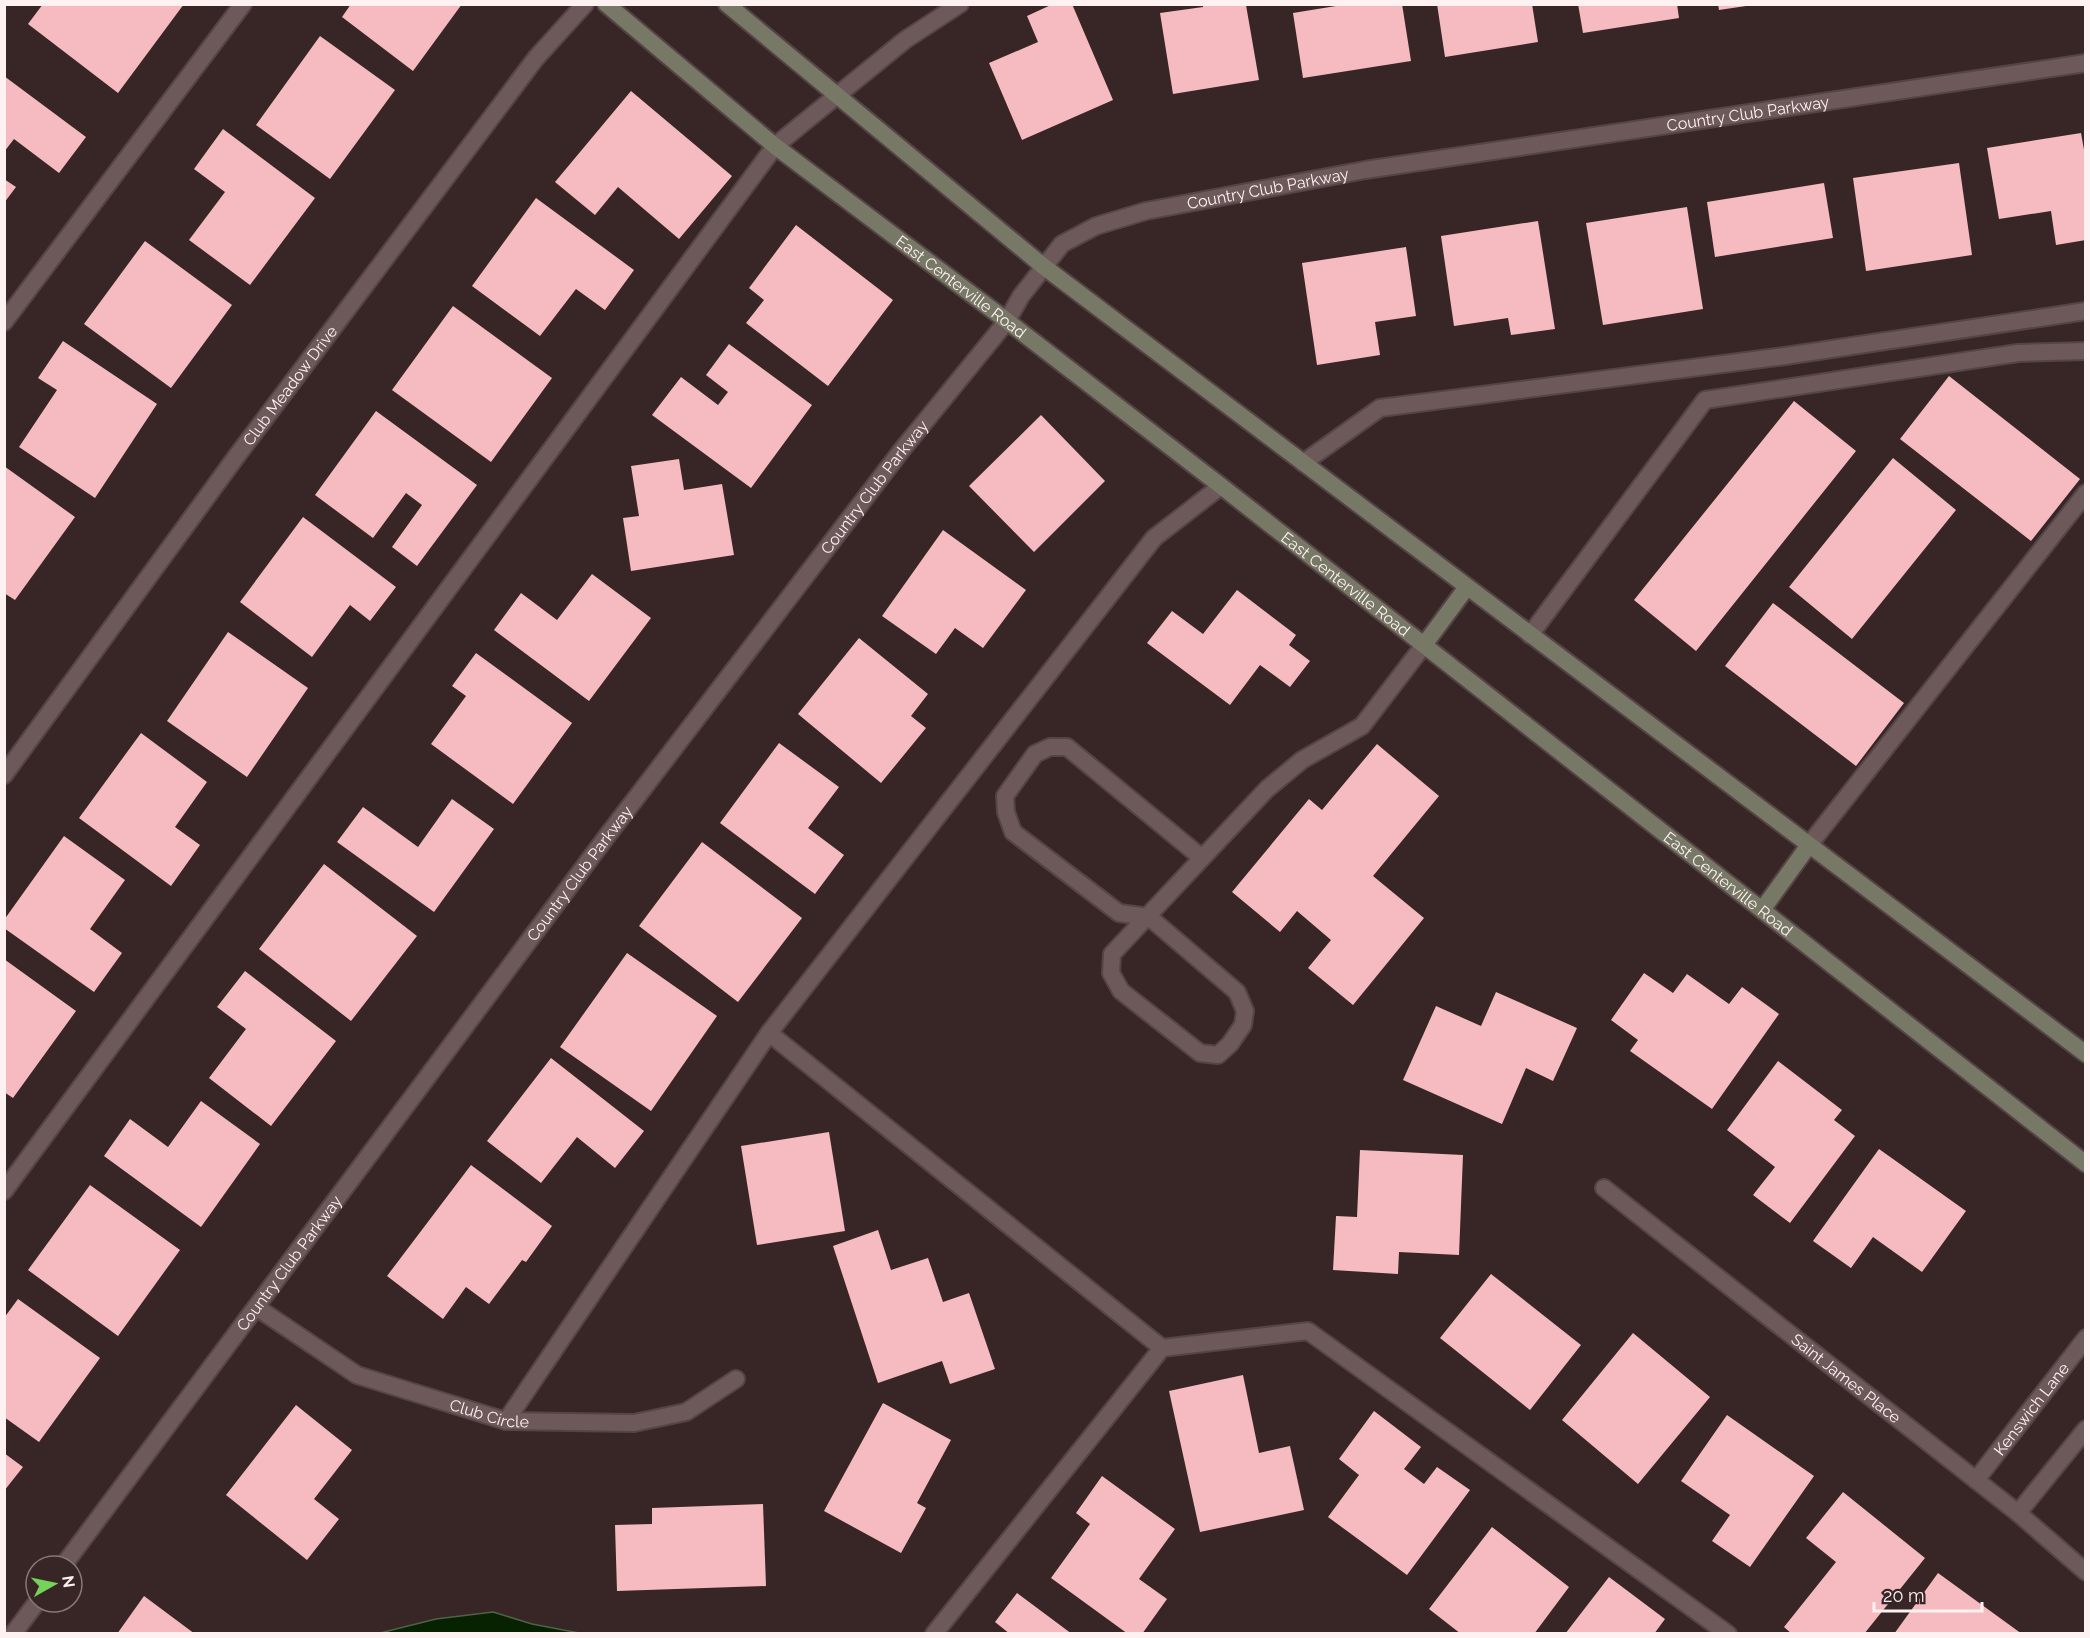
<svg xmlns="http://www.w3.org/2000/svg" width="2090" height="1638" font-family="Raleway,sans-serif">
  <rect width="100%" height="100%" fill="#382627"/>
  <path fill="#072201" stroke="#516049" stroke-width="1.5" d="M493,1612l39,12 47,9h-199l56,-14z"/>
  <path fill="#f6bbc0" d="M43,4h141l-66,89 -90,-69z
    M351,4h111l-49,67 -71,-54z
    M1053,4h19l41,96 -91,40 -33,-77 49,-21 -11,-26z
    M1335,4h67l9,57 -108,17 -10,-65 43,-7z
    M1437,4h95l6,38 -93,15z
    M1578,4h99l2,14 -96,15z
    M1718,4h28v2l-27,4z
    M1203,5h43l13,75 -86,14 -13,-81 43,-6z
    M320,36l75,54 -65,89 -74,-54z
    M4,76l82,61 -27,36 -45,-34 -10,13z
    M631,91l101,85 -53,63 -61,-52 -23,28 -40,-33z
    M223,129l92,69 -65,87 -61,-45 36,-48 -31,-23z
    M2081,133l5,28v79l-30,5 -5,-34 -52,8 -12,-71z
    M1959,163l13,92 -106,16 -13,-93z
    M4,179l12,8 -12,16z
    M1824,183l9,55 -118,19 -8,-55z
    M536,198l98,72 -29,40 -29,-21 -36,47 -68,-50z
    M1687,207l16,102 -100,16 -17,-102z
    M1538,221l17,108 -44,6 -3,-17 -54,8 -13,-90z
    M796,225l97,75 -65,86 -82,-63 18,-23 -15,-12z
    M145,241l87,64 -61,83 -87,-64z
    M1406,247l10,69 -41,6 5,33 -63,10 -15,-102z
    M453,306l99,72 -61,84 -99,-72z
    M63,341l94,63 -62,94 -76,-51 38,-57 -19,-12z
    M729,344l83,61 -61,83 -99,-73 29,-38 37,28 10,-13 -22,-17z
    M1949,376l131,103 -49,62 -131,-102z
    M1794,401l62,50 -160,200 -62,-51z
    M376,411l101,74 -60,81 -25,-19 30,-42 -16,-12 -33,45 -58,-43z
    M1041,415l64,66 -71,71 -65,-66z
    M1893,458l63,52 -104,129 -63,-52z
    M679,459l5,31 38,-6 12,71 -103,16 -8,-53 16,-2 -8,-50z
    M4,466l71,51 -60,83 -11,-7z
    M303,517l93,70 -26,34 -20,-16 -38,52 -72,-55z
    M943,530l83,60 -43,58 -28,-20 -19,26 -54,-38z
    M592,574l59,44 -62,83 -95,-71 27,-37 36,27z
    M1237,590l59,45 -7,10 21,16 -20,26 -30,-22 -30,40 -83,-62 25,-32 31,23z
    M1773,603l131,100 -48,63 -131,-100z
    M228,632l80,56 -61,89 -80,-56z
    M859,638l69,56 -17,22 15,12 -45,55 -83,-69z
    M476,653l96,70 -59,81 -82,-60 35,-48 -14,-10z
    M141,733l66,49 -32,45 25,18 -29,41 -92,-68z
    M779,743l60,44 -31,41 36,27 -29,39 -95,-71z
    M1377,744l62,52 -66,80 51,42 -71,87 -45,-37 23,-28 -34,-29 -17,21 -48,-40 77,-93 13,11z
    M452,799l42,30 -60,83 -97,-70 26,-35 55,40z
    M64,836l61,44 -35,49 32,24 -28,39 -90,-64v-8z
    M702,842l100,76 -64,84 -99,-76z
    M324,864l93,72 -66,85 -92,-72z
    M627,953l90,63 -66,95 -91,-64z
    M4,959l72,52 -63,87 -9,-6z
    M245,971l91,70 -65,85 -62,-48 37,-49 -29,-22z
    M1644,973l29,20 14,-19 42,30 13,-17 37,27 -67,95 -82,-58 8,-11 -27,-20z
    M1496,992l81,36 -24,53 -27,-13 -24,56 -99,-44 33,-74 45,20z
    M551,1058l93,73 -29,37 -38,-31 -36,46 -54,-42z
    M1778,1061l64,49 -8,10 21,16 -65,87 -37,-28 22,-28 -48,-37z
    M201,1101l59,43 -59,83 -97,-71 26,-37 38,28z
    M829,1132l16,99 -88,14 -16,-99z
    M1879,1149l87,62 -44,61 -49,-35 -22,31 -38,-27z
    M1360,1150l103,5 -4,100 -60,-3 -1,22 -65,-4 3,-54 21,1z
    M471,1165l81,61 -26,36 -4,-2 -33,44 -23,-17 -23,32 -56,-43z
    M90,1185l90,65 -62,86 -90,-66z
    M878,1230l13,40 37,-12 15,44 26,-9 26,76 -45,15 -8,-23 -64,22 -45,-137z
    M1491,1274l90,71 -51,65 -90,-72z
    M18,1299l82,59 -61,84 -35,-25v-99z
    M1633,1333l77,64 -72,87 -76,-64z
    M1243,1375l16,78 31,-7 14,64 -104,22 -31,-141z
    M883,1403l68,37 -34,63 9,5 -25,45 -77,-42z
    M296,1405l56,45 -38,49 25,20 -32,41 -81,-65z
    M1374,1411l47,36 -17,22 20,15 13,-17 33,23 -63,85 -79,-58 31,-42 -20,-16z
    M1727,1415l87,61 -64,91 -38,-26 18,-26 -49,-34z
    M4,1453l19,14 -19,24z
    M1102,1476l73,53 -36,50 28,20 -25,35h-14l-77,-56 39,-54 -14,-11z
    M1843,1492l82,66 -61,76h-72l-8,-7 52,-65 -30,-24z
    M763,1504l3,82 -149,5 -2,-66 37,-1v-16z
    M1492,1527l77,60 -35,47h-73l-32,-25z
    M1938,1573l84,61h-128z
    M1609,1577l56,42 -11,15h-89z
    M1017,1593l55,41h-62l-15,-12z
    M144,1596l51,38h-78z"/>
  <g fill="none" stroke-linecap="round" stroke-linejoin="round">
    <defs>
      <path id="service" d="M4,322l239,-318
        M1303,463l77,-55 405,-52 301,-45
        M1530,635l175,-235 313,-47 68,-2
        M1809,845l277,-352
        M1202,858l-135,-111h-17l-15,7 -30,42 1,16 7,20 106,81 30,4 88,75 8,19 -2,14 -13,19 -12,11 -18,-2 -79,-62 -10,-18 1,-19 155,-165 35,-29 60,-34 62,-81
        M769,1033l393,315
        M4,1191l771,-1045 130,-106 55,-36
        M506,1421l263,-388 385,-495 67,-52
        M934,1634l228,-286 146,-17 420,303"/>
      <g id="minor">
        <path id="s1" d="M4,775l232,-318 300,-399 49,-54"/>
        <path id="s2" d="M1604,1188l414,325 68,59"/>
        <path id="s3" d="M256,1307l101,68 149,46 128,2 52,-11 50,-33"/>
        <path id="s4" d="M1976,1480l110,-142"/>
        <path d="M2018,1513l68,-84"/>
        <path id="s5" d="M63,1566l544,-730 294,-385 106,-130 14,-25 41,-52 34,-18 50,-15 219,-41 721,-107"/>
        <path d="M13,1634l24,-32"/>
      </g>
      <g id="secondary">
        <path id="s6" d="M606,4l169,142 232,175 214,165 865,678"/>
        <path d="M727,4l316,262 1043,788"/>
        <path d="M1424,645l43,-58"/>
        <path d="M1762,910l47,-65"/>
      </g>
    </defs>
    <use href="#service" stroke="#544446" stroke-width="20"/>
    <use href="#minor" stroke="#544446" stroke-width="20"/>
    <use href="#secondary" stroke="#544446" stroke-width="20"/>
    <use href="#service" stroke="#6d585a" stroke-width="16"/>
    <use href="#minor" stroke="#6d585a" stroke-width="16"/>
    <use href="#secondary" stroke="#777865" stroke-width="16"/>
  </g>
  <g text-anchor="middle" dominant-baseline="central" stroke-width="6" stroke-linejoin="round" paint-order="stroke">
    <g font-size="16" fill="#fef1f2" stroke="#382627">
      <text stroke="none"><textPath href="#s5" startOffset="2358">Country Club Parkway</textPath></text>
      <text stroke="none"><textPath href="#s5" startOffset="1872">Country Club Parkway</textPath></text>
      <text stroke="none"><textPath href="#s6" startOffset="454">East Centerville Road</textPath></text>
      <text stroke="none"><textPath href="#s1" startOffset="483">Club Meadow Drive</textPath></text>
      <text stroke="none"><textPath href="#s5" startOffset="1350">Country Club Parkway</textPath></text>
      <text stroke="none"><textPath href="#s6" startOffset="940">East Centerville Road</textPath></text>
      <text stroke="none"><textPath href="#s5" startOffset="864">Country Club Parkway</textPath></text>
      <text stroke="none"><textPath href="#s6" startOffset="1426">East Centerville Road</textPath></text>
      <text stroke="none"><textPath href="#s5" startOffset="378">Country Club Parkway</textPath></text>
      <text stroke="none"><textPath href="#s2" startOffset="308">Saint James Place</textPath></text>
      <text stroke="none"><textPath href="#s4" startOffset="90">Kenswich Lane</textPath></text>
      <text stroke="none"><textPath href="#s3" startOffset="260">Club Circle</textPath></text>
    </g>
  </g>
  <rect width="2090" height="1638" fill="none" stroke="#fef1f2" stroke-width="12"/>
  <g transform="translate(54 1584) rotate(81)"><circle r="28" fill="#382627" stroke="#877778" stroke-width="1.5"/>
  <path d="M0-4.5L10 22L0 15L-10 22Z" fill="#75d25a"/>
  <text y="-9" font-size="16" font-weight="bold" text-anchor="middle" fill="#fef1f2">N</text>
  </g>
  <path d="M1874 1602v9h108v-9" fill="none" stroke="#fef1f2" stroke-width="3"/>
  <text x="1883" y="1602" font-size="18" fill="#fef1f2" stroke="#382627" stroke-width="4.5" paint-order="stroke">20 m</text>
</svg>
